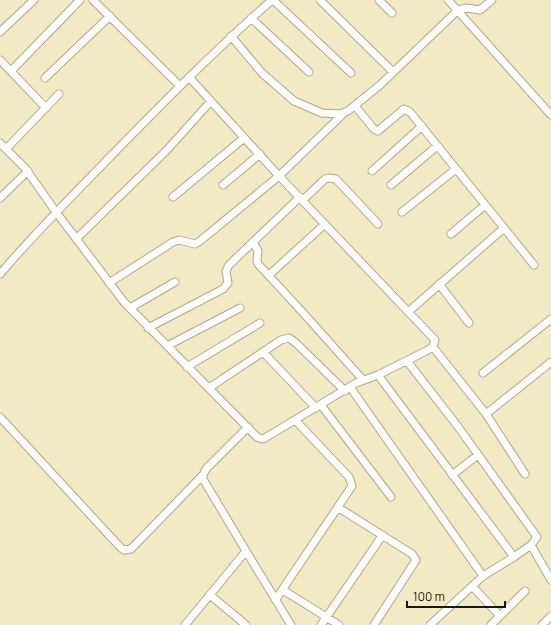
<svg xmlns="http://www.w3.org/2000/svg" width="551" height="625" font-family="Manrope,sans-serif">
  <rect width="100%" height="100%" fill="#f2e9c5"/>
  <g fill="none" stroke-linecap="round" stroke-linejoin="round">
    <defs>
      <path id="minor" d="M93,0l87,86
        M273,0l78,73
        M320,0l73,72
        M379,0l13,13
        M448,0l103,115
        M251,18l58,54
        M0,32l34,-32
        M231,36l31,37 32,28 28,12 17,1 9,-3 32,-26 78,-75 8,-2 14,2 12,-10
        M0,60l46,48
        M11,71l69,-71
        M45,78l65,-62
        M355,106l19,23 4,2 26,-22 6,3 124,153
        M0,143l25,25 31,44 68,90 133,135 5,2 3,-1 91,-55 22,-8 50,-25 5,-3 2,-7 -156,-164 -90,-99
        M6,149l53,-55
        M372,171l50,-45
        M223,185l37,-31
        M391,185l46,-39
        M173,197l71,-59
        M0,198l28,-27
        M303,200l22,-21 4,-1 7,1 42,45
        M402,212l54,-43
        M451,234l34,-29
        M76,239l91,-89 44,-49
        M253,242l5,9 -1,9 1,4 48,52 57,64
        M0,274c35,-41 73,-79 110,-117 53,-54 105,-107 162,-157
        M269,275l56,-51
        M109,283l64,-41 6,-2 16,4 5,-3 79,-65 65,-63
        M439,284l30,39
        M130,308l45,-26
        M408,312l96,-84
        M148,328l75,-39 5,-6 -2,-12 3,-6 71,-68
        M167,346l73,-38
        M433,347l53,67 39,60
        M263,352l53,56
        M407,361l52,67 78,109 -6,8 20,35
        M187,367l73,-44
        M483,373l68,-54
        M378,375l136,182
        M350,387l133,189 31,-19 17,-12
        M209,388l72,-48 8,-2 7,5 49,48
        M321,405l70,92
        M486,414l65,-52
        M0,417l121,131 3,2 7,-1 72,-74
        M452,475l26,-20
        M339,508l73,46 4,6 -42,65
        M246,551l45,74
        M472,586l28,30
        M283,590l56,35
        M210,595l36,30
        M276,599l76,-113 -3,-9 -54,-57
        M185,625l61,-74 -43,-72v-4l3,-6 42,-42
        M321,625l61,-89
        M430,625l53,-49
        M491,625l34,-34
        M542,625l9,-9"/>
    </defs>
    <use href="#minor" stroke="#b1a785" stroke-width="9"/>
    <use href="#minor" stroke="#fff" stroke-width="7"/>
  </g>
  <path d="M407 601v6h98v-6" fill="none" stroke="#1b180b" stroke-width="2"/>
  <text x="413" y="601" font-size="12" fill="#1b180b" stroke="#f2e9c5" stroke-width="3" paint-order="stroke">100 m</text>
</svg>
